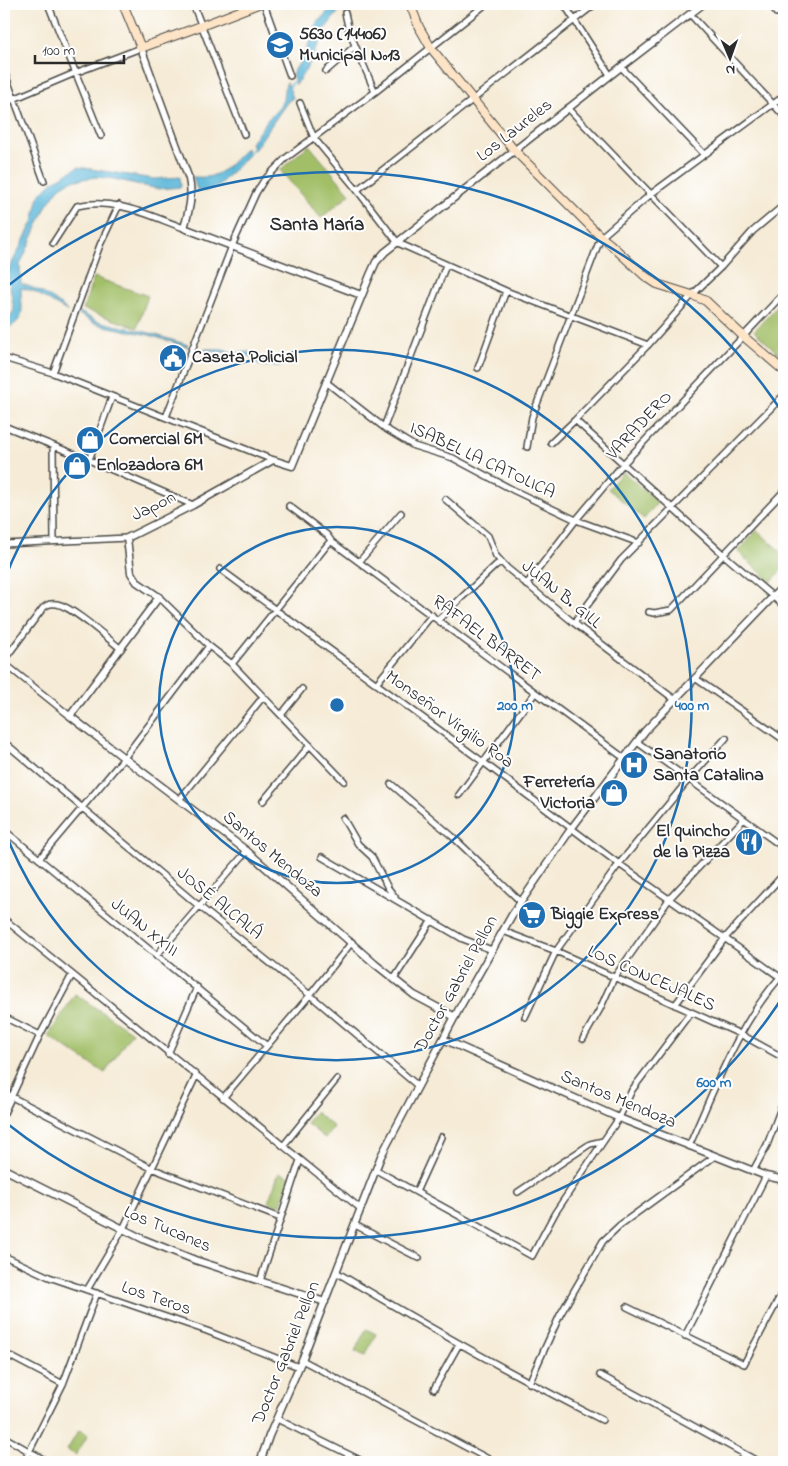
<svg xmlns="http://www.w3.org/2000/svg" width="788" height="1466" font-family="'Indie Flower',sans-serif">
  <rect width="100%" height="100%" fill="#fff"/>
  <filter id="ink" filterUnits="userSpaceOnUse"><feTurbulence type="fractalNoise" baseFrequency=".02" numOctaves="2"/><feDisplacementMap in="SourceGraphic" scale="10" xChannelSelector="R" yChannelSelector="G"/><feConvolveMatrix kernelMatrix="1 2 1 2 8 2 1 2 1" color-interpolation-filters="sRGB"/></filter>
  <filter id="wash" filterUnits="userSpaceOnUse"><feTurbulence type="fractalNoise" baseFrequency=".0096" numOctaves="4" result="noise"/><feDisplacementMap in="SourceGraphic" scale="20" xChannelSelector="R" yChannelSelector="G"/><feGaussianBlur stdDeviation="1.12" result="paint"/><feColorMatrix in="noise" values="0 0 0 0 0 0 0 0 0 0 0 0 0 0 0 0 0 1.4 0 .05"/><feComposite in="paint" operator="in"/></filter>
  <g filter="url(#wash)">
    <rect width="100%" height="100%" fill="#f5ebd6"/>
    <path fill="#a2bf67" stroke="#667549" d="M309,145l41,49 -29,24 -41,-48z
      M94,277l54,19 -11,32 -54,-19z
      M784,299v60l-30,-28z
      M623,472l35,30 -14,17 -36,-30z
      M757,530l27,25v12l-13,15 -33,-30z
      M75,994l57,38 -27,41 -57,-37z
      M315,1112l19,15 -9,11 -19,-15z
      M279,1173l12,4 -11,29 -12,-4z
      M366,1329l10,5 -11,22 -10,-5z
      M79,1430l9,5 -12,20 -9,-5z"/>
    <path fill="#5ab6d8" stroke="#427082" d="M335,4l4,7 -14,18 -14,32 -15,24 -4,-11 14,-21 9,-28z
      M287,82l6,16 -5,3 -34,49 -3,-7 17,-24 10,-10 5,-9 1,-11z
      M246,148l3,6 -31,32 -12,5 -9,-1 -4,-13c7,0 15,1 21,-2 13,-5 23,-18 32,-27z
      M78,167l76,12 26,-2 1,10 -23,2 -44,-10 -17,-2 -27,4 -11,7 -12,17 -27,60 1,19c14,3 38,17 47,28l-35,-21 -12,-3c0,21 7,32 -17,42v-7l4,-3 6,-10 -6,-35 1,-6 24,-47 6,-26 13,-14z
      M78,311l18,10 54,12 38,12 -1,2 -38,-12 -45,-9 -10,-3 -17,-10z
      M194,349h29l11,4 15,-1c16,15 12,10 33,12l-2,2c-16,-2 -16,5 -30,-10 -19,-2 -37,-6 -56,-5z"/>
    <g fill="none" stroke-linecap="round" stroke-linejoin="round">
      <path stroke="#5ab6d8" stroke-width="2" d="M288,89l8,-11
        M248,154l7,-8"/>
    </g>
  </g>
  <g filter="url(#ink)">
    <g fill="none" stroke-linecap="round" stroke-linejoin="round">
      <defs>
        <path id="minor" d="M48,4l53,132
          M193,4l51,130
          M264,4l26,72
          M564,4l46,71
          M773,4l3,9
          M345,13l4,18 26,61
          M690,14l94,102
          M621,67l83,87
          M4,71l40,110
          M326,71l29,-25
          M4,103l71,-30 66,-25
          M300,103l14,35 43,52 41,53 108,48 142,54
          M568,108l153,159
          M357,190l238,-186
          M53,243l24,-37c37,-9 73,10 107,22
          M4,248v1
          M4,358l49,15 220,87
          M478,368l28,-77
          M53,373l47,-128 19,-40
          M326,382l60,47 28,17 39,12 62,33 61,29 63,23
          M166,417l66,-171 24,-53 8,-13 22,-22 89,-66 111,-88
          M575,420l149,135 60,51
          M4,426l85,34 104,45
          M384,427l62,-162
          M551,443l24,-23 73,-75 44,-50 29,-28 32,-36 31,-26
          M53,446l1,95
          M527,447l5,-30 69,-180 50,-43 133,-98
          M89,460l23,-63
          M445,499l43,37 8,20 11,12 67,55 100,76
          M289,506l38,29 5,7 292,216
          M4,544l123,-6
          M359,562l42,-49
          M220,569l263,193 136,102 165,116
          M526,585l50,-65 47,-56 161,-171
          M159,597l50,49 23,18 112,117
          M649,612l5,1 17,-3 113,-119
          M438,620l58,-55 5,-3
          M574,623l47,-63 163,-165
          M4,660l39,-52c5,-4 8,-5 14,-4 16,3 50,34 64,45
          M4,663l66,53
          M232,664l96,-120 4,-2
          M695,678l89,62
          M376,684l56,-69
          M281,715l21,-26
          M4,742l195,164 111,89 108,91
          M637,742l147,106
          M391,784l61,52 69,66
          M459,795l76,-102
          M179,800l84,-103
          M263,801l47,-56
          M343,818l15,26 14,13 16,31 7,9
          M4,830l263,216
          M322,857l141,82 29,11
          M39,859l85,-101 85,-112
          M4,919l357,290
          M503,931l53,20 184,83 44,24
          M156,956l91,-105
          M394,979l38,-59
          M675,1005l50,-67 59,-64
          M4,1017l36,18
          M525,1017l31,-66 63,-87 70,-85 37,-41
          M583,1039l17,-30 14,-31 56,-80 74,-79
          M168,1054l29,-67
          M4,1093l147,75 129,50
          M223,1098l87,-103 42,-53
          M4,1113l36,-78 32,-60
          M283,1146l54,-67
          M689,1146c27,-60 50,-125 95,-173
          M376,1170l156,86 23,-43 64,-95 13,-28 59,-78
          M753,1171l14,-26 17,-45
          M416,1192l25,-55
          M518,1192l72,-48 13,-3
          M355,1225l64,33
          M4,1256l45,21 158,54 92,36
          M336,1272c87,52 175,102 266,148
          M260,1281l40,-121
          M87,1290l36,-61 73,-153
          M627,1307l117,57 40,-75
          M685,1336l81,-160
          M4,1353l59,31
          M302,1360l192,102
          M600,1375l159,87
          M529,1383l31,-68 43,-74 17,-16 95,-69
          M434,1389l25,-45
          M277,1419l83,41
          M4,1437l44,25
          M24,1462l39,-78 34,-91
          M739,1462l5,-8"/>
        <path id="tertiary" d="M141,48l48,131c4,19 0,31 -5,49l177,67
          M455,1017l-41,-22 -39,-31 -128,-113 -123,-93 -54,-42 89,-119 -22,-15 -6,-9 -4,-35 66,-33 80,-45 19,6 79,-193 5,-11 9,-10 236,-185 82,-63
          M443,1039l176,79 147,58 18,4
          M4,1169l141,71 50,20 130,42
          M260,1462l9,-26 33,-76 79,-204 79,-149 52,-92 59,-86 74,-98 139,-146"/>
        <path id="secondary" d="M123,4l18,44 60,-22 57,-22
          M410,4l9,23 12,21 83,102 87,87 9,7 35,32 12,8 35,11 14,6 37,35 41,35"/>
      </defs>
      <use href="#minor" stroke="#494845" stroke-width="8"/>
      <use href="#tertiary" stroke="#494845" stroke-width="9"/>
      <use href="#secondary" stroke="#494845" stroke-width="10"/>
      <use href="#minor" stroke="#fff" stroke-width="5"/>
      <use href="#tertiary" stroke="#fff" stroke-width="6"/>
      <use href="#secondary" stroke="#fee4c6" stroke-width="8"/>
    </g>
  </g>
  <g fill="none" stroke="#1f6fb2" stroke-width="2.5">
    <circle cx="337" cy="705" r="178"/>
    <path d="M4 581A355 355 0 1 1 4 829"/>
    <path d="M784 995A533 533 0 0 1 5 1122M5 288A533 533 0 0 1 784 415"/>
  </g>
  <defs>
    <symbol id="school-disc" viewBox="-11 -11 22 22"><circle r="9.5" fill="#1f6fb2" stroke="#fff"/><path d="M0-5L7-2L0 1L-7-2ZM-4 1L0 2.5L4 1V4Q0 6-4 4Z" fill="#fff"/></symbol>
    <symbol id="civic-disc" viewBox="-11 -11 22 22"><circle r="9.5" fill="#1f6fb2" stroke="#fff"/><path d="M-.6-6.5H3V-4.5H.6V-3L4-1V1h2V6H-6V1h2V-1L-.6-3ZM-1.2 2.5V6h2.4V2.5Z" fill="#fff"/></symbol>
    <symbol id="shop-disc" viewBox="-11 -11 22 22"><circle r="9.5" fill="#1f6fb2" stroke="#fff"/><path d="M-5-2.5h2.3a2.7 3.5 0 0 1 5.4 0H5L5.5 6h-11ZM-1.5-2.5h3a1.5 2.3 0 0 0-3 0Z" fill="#fff"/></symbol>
    <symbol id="hospital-disc" viewBox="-11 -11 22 22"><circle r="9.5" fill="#1f6fb2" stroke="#fff"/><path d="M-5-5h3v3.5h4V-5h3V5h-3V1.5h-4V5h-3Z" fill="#fff"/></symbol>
    <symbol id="restaurant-disc" viewBox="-11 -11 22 22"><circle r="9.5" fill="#1f6fb2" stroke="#fff"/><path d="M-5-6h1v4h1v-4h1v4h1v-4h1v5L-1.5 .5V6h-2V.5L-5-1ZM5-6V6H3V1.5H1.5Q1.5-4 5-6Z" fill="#fff"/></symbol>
    <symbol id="supermarket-disc" viewBox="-11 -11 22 22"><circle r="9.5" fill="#1f6fb2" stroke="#fff"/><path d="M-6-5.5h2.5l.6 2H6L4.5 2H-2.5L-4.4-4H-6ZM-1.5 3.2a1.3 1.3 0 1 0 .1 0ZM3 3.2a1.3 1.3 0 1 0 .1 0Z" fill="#fff"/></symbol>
  </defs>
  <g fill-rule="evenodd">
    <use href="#school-disc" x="264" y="29" width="32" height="32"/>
    <use href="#civic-disc" x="157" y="342" width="32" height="32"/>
    <use href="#shop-disc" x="74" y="424" width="32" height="32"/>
    <use href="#shop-disc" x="61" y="450" width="32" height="32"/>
    <use href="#hospital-disc" x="618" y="749" width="32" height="32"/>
    <use href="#shop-disc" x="598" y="777" width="32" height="32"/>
    <use href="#restaurant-disc" x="733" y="826" width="32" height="32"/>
    <use href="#supermarket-disc" x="516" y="899" width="32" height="32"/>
  </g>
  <g text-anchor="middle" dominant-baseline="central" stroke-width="4" stroke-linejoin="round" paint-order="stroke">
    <g font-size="18" font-weight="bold" fill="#2b2b2b" stroke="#fff" text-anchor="start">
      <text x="299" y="35">5630 (14406)<tspan x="299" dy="21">Municipal Nº13</tspan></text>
      <text x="192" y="358">Caseta Policial</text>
      <text x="109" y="440">Comercial 6M</text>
      <text x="96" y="466">Enlozadora 6M</text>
      <text x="653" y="755">Sanatorio<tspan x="653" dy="21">Santa Catalina</tspan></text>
      <text x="595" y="783" text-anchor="end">Ferretería<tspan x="595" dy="21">Victoria</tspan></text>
      <text x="730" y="832" text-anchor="end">El quincho<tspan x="730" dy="21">de la Pizza</tspan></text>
      <text x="551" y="915">Biggie Express</text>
    </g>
    <g font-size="18" fill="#2b2b2b" stroke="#fff">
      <text transform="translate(515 131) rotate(-38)">Los Laureles</text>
      <text transform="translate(640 426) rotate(-47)">VARADERO</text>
      <text transform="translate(482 461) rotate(25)">ISABEL LA CATOLICA</text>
      <text transform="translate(154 507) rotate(-26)">Japon</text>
      <text transform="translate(561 595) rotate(39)">JUAN B. GILL</text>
      <text transform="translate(486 639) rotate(37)">RAFAEL BARRET</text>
      <text transform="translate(449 720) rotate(36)">Monseñor Virgilio Roa</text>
      <text transform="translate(272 855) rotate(40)">Santos Mendoza</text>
      <text transform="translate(219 904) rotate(39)">JOSÉ ALCALÁ</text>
      <text transform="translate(144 928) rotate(39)">JUAN XXIII</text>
      <text transform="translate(651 979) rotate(24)">LOS CONCEJALES</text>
      <text transform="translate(457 984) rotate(-61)">Doctor Gabriel Pellon</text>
      <text transform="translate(618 1100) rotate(23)">Santos Mendoza</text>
      <text transform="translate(167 1230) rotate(23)">Los Tucanes</text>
      <text transform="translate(156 1299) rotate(19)">Los Teros</text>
      <text transform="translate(287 1353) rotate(-68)">Doctor Gabriel Pellon</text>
    </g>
    <g font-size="19" font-weight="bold" fill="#2b2b2b" stroke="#fff">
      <text x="317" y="225">Santa María</text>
    </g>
  </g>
  <circle cx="337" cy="705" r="8" fill="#1f6fb2" stroke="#fff" stroke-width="2.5"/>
  <g font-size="15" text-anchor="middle" font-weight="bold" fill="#1f6fb2" stroke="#fff" stroke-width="4" stroke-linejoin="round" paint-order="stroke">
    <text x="515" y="710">200 m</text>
    <text x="692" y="710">400 m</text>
    <text x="714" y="1087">600 m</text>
  </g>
  <rect width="788" height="1466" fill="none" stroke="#fff" stroke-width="20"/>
  <g transform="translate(730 58) rotate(178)" stroke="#ffffff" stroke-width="4" paint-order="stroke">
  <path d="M0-4L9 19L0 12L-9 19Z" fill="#2b2b2b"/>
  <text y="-8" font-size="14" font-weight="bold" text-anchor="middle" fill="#2b2b2b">N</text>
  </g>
  <path d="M35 55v8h89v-8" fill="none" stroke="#2b2b2b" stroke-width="2.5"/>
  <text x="42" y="55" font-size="15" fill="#2b2b2b" stroke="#ffffff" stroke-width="4" paint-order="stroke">100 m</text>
</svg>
